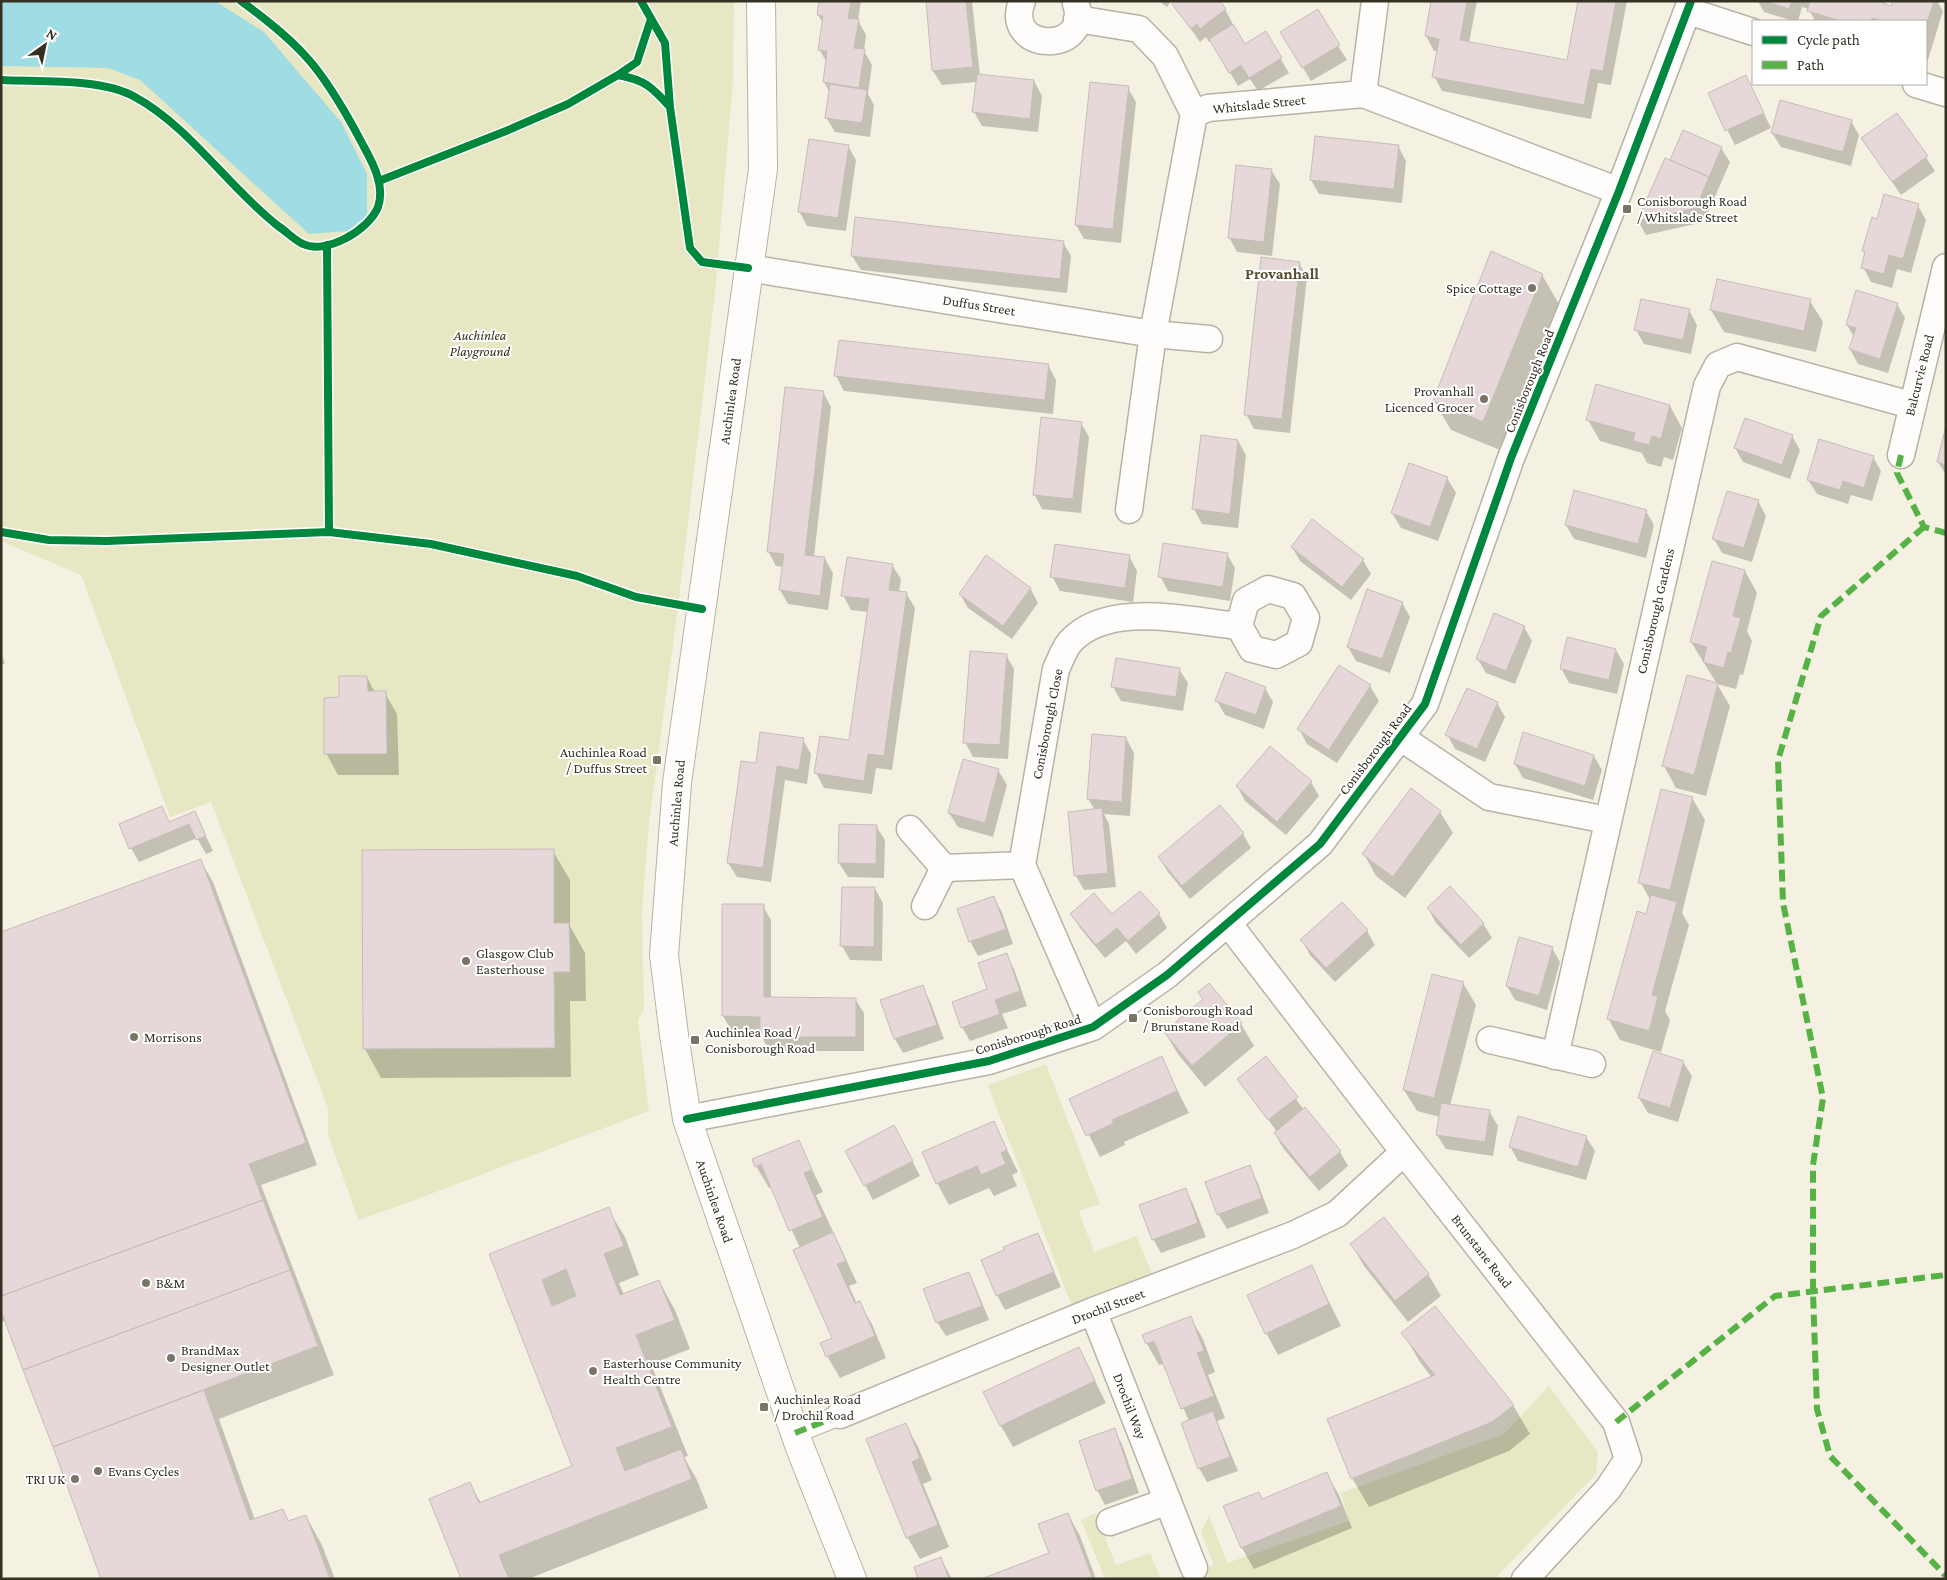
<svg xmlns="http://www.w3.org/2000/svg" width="1947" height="1580" font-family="'Crimson Pro',serif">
  <rect width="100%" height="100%" fill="#f5f1e2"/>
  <path fill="#e7e7c4" d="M1,1h733l-1,82 -18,210 -36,306 -30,225 -7,88 2,98 -6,10 11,91 -242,92 -49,17 -30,-86v-26l-117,-306 -41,15 -89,-242 -80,-34z
    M1046,1064l54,140 -21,7 15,41 42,-16 17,39 -81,32 -84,-222z
    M1549,1386l49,66 -2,22 -96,99 -3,6h-325l42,-14 -13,-32 8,-18 18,48 122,-42 -8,-28 163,-59z
    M1095,1513l21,52 34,-12 11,26h-56l-24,-59z"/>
  <path fill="#a0dce3" d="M1,1h214l49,31 77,90 26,52v41l-19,16 -39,3 -169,-154 -32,-12 -107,-2z"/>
  <path fill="#0003" d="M820,1h41l-3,19 8,15 -2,16 8,14 -4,29 6,11 -4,32 -35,-5 -9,-15 4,-24 -6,-11 3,-19 -8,-14 4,-26 -5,-8z
    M927,1h45l8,75 54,5 8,15 -4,36 -56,-6 -8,-14 3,-30 -35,3 -9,-14z
    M1159,1h12l-4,6z
    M1433,1h44l-8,42 99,19 12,-61h47l-16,84 -13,-2 -7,36 -149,-28 -8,-15 4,-25h-4l-8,-15z
    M1758,1h124l3,4 7,2 2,-6h43l6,10 -16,52 -1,-42h-111l-6,-12 -7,-2 -4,14h-5l-29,-9z
    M1173,4l52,5 19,37 21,-13 24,40 -31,18 -8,-12 -12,7 -27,-45 -2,1 -3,-5 -6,5z
    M1290,46h48l9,14 -36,21z
    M1746,77l25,51 -36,17 -26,-51z
    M1128,88l8,14 -15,141 -37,-4 -8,-14z
    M1897,114l38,57 -34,24 -39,-57z
    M1851,121l8,14 -8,31 -70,-19 -9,-14z
    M1684,131l37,17 9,14 -26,60 -58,13 -8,-14 27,-62 6,3z
    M848,146l8,14 -10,71 -39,-5 -8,-15z
    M1398,146l8,15 -4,42 -83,-9 -8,-14z
    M1271,170l9,14 -8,72 -35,-4 -8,-15z
    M1918,206l8,14 -15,53 -14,-4 -5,19 -21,-6 -8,-15 3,-11 -3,-5 14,-31z
    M1063,242l8,14 -4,37 -206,-23 -9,-14z
    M1299,263l8,14 -17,156 -36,-4 -8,-15z
    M1542,275l17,29 -59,146 -49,-20 -17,-29z
    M1810,301l13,21 -7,30 -92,-20 -13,-22z
    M1897,304l8,14 -17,55 -30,-9 -8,-15 4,-12 -7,-12z
    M1689,310l8,15 -6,29 -47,-10 -8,-14z
    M840,342l208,23 8,15 -3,34 -209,-23 -8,-15z
    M823,392l8,15 -17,150 11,2 8,14 -5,37 -40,-6 -8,-14 3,-23 -7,-1 -8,-15z
    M1670,406l12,22 -9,32 -9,-3 -3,10 -14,-4 -5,-10 -42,-12 -12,-21z
    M1081,423l8,14 -8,76 -39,-4 -8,-15z
    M1946,431v44l-8,-13z
    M1792,436l8,14 -10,29 -47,-17 -8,-14z
    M1238,441l8,14 -8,73 -36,-4 -8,-15z
    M1873,457l8,14 -9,30 -21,-6 -3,9 -31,-10 -9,-14z
    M1447,478l9,15 -18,48 -37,-13 -9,-15z
    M1758,501l8,15 -14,46 -30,-9 -8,-14z
    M1646,511l8,14 -8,33 -72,-19 -8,-14z
    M1292,547l71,13 8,14 -20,26 -51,-39z
    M1227,554l8,14 -5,33 -62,-10 -8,-15z
    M1129,556l8,15 -4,31 -73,-11 -8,-15z
    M892,565l9,14 -2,13 7,1 9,15 -23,162 -16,-2 -4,26 -48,-6 -8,-15 34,-32 18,-129 -17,-2 -8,-15z
    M1745,571l12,22 -10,38 5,10 -9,34 -3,-1 -4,15 -19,-5 13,22 -24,90 -30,-8 -12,-22 53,-82 -26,-42z
    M1030,588l8,15 -26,36 -44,-31 -8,-14z
    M1402,603l8,14 -20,56 -34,-12 -8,-14z
    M1524,627l8,14 -17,43 -29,-11 -9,-15z
    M1616,650l8,14 -7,30 -48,-11 -8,-15z
    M1,653l4,10 -4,2z
    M1006,655l8,14 -6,90 -35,-2 -8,-15z
    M1340,666l30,20 9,15 -42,62 -30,-19 -8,-15z
    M1179,669l9,14 -5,28 -62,-10 -8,-14z
    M367,677l8,16h10l12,21 2,61h-61l-12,-22 14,-54z
    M1265,688l8,14 -9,27 -39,-14 -8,-14z
    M1497,703l8,14 -20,45 -30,-13 -8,-15z
    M1126,738l8,15 -4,63 -26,-2 5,10 7,63 -32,3 -8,-14 -7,-63 26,-3 -7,-11z
    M803,740l8,14 -4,30 -22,-4 -14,102 -34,-5 -9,-14 29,-98z
    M1270,748l41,34 8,14 -33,39 -41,-34 -8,-15z
    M1594,756l8,14 -9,30 -70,-22 -8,-14z
    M998,770l9,15 -14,52 -35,-10 -9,-14z
    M1692,798l13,22 -23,93 7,12 -24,86 5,9 -9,32 -41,-12 -12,-22 43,-117 -11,-19z
    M162,808l8,15 25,-10 18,38 -7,3 -9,-16 -58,24 -8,-14z
    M1440,812l13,21 -48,65 -29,-22 -12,-22z
    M876,826l9,14 -1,38 -36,-1 -9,-14z
    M1243,834l8,14 -61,51 -22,-27 -9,-14z
    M553,851l17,29v46l15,27 1,48h-16l1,76 -190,1 -16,-29z
    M200,860l13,22 104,283 -56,20 73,190 -115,44 36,101 28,-10 6,12 17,-6 16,29 13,34h-233l-96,-259 -5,2v-389z
    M875,889l8,14 -1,58 -32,-1 -8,-14z
    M993,898l9,14 11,32 -35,12 -8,-15z
    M763,906l8,14v78l84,1 9,14v38h-94l-9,-15v-6h-30l-8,-14z
    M1428,908l55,15 9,15 -23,20 -33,-35z
    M1072,914l40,2 47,-2 8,14 -31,26 -10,-13 -21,17 -25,-30z
    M1367,931l8,14 -40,37 -25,-27 -8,-15z
    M1552,948l8,14 -13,48 -32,-10 -8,-14z
    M1006,955l8,14 13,37 -25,8 6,14 -38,13 -8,-14 27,-37z
    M1463,983l13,22 -26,101 39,5 9,15 -5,30 -47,-7 -9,-14 3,-18 -23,-6 -13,-21z
    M1209,985l32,39 13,22 -49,41 -27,-33 -13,-21 39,-32z
    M922,987l8,14 14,38 -41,14 -8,-14 -14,-38z
    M1161,1058l28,55 -65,29 1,3 -25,12 -29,-58z
    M1266,1058l38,52 36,42 8,14 -29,25 -36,-43 -8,-14 2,-2 -38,-53z
    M1683,1062l9,14 -14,46 -30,-9 -9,-15z
    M994,1123l24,49 -6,3 5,11 -23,10 -5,-8 -40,17 -12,-22z
    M1586,1137l9,14 -9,29 -68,-19 -8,-15z
    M798,1141l25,51 -7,3 41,88 -8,3 8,18 2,-1 13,21 14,34 -46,20 -13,-22 6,-18 -33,-90 -28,-61 -3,1 -13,-22z
    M902,1141l18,35 -47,24 -26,-49z
    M1249,1166l8,15 12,32 -42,16 -9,-15z
    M1185,1189l8,15 13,33 -45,16 -8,-14z
    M608,1209l17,28 14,38 -20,8 5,12 35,-14 16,29 15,39 -39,15 37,92 -4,1 13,23 11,28 -180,71h-66l8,-95 11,19 93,-36 -84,-212z
    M1037,1234l24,53 -56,23 -8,-15z
    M1352,1245l76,29 13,22 -33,26 -44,-56z
    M1312,1267l29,59 -63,29 -12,-22z
    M968,1274l8,14 13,32 -43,16 -9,-14z
    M1190,1317l13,22 12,33 -7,3 17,43 -8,3 21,50 -31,11 -8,-14 -10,-47 -25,-57 -5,1 -12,-21z
    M1403,1333l110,72 17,29 -21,17 -140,56 -17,-29 80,-100 -12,-16z
    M1079,1349l27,54 -93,44 -12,-21z
    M906,1425l12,22 14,33 -9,4 26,63 -29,12 -13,-22z
    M1114,1430l8,14 17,49 -34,12 -8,-15z
    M1326,1473l13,22 13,33 -98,41 -12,-21 -17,-41 37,-7z
    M1068,1514l12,22 16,43h-112l67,-25z
    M941,1559l11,20h-33z"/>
  <path fill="#e6d8d9" stroke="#c5bdba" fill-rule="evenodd" d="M819,1h32l-3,17 11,1 -5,29 11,1 -6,39 -36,-6 4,-31 -9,-1 5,-34 -6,-1z
    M926,1h40l7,66 -41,4z
    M1175,1h45l6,8 -26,20 -3,-5 -6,5 -19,-25z
    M1431,1h36l-7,39 107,20 11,-59h38l-13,70 -12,-2 -7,36 -152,-28 7,-38 -14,-3z
    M1765,1h27l-3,8z
    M1810,1h68l13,5 2,-5h41l-8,26v-6h-44l-10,-3 -1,3h-30l-34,-10z
    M1318,9l22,36 -38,23 -22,-36z
    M1233,24l12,20 21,-13 16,27 -33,20 -8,-13 -12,8 -20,-34z
    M977,74l57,6 -4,39 -58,-7z
    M1746,75l18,38 -39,18 -17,-38z
    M1090,82l39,4 -16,143 -38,-4z
    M830,84l37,6 -5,33 -37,-5z
    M1780,100l72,20 -9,32 -72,-19z
    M1897,113l31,43 -36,26 -31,-44z
    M1683,130l39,17 -13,30 -39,-17z
    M1315,136l84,9 -5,44 -84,-9z
    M809,139l40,6 -11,73 -40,-6z
    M1665,158l44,19 -13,31 -59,13z
    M1236,165l36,4 -8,73 -36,-4z
    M1884,194l35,10 -16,55 -14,-4 -5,19 -23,-6 4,-16 -3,-1 10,-34 5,2z
    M855,217l209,24 -4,38 -209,-23z
    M1491,251l52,23 -60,148 -50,-21z
    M1261,257l39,5 -18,157 -38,-4z
    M1717,279l94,20 -7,32 -94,-21z
    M1856,290l42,13 -18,56 -31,-10 7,-21 -10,-3z
    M1641,299l49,10 -7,31 -49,-10z
    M839,340l210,24 -4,36 -211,-24z
    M1596,384l74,21 -9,34 -9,-3 -3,9 -16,-4 2,-8 -49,-13z
    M785,387l39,4 -19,164 20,2 -5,39 -41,-6 5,-36 -17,-2z
    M1041,417l41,5 -9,77 -40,-4z
    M1745,418l48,17 -11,30 -48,-17z
    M1946,426v39l-9,-3z
    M1201,435l37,5 -8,74 -38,-5z
    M1819,439l55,17 -10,32 -21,-7 -3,9 -33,-10z
    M1409,463l39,14 -18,50 -39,-14z
    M1574,490l73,20 -9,34 -73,-19z
    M1727,491l32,9 -15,48 -32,-9z
    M1312,519l52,40 -22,28 -51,-40z
    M1163,543l65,10 -5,34 -65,-10z
    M1055,544l75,11 -5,33 -75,-11z
    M986,555l45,33 -28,38 -44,-32z
    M847,557l46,7 -4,26 18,2 -23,164 -16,-2 -4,27 -50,-8 6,-37 29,4 20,-141 -28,-3z
    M1712,561l33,9 -12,46 8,2 -10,35 -3,-1 -4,16 -21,-6 4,-15 -17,-5z
    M1367,589l36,13 -21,57 -35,-12z
    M1494,613l31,13 -19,45 -30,-12z
    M1567,637l49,12 -7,31 -49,-11z
    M970,651l37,3 -7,91 -37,-2z
    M1116,658l64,10 -4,29 -65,-10z
    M1339,665l32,20 -42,65 -32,-21z
    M1226,672l40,15 -10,28 -41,-14z
    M1687,675l31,8 -24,92 -32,-9z
    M339,676h28l1,15h18l1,63h-63v-56l15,-1z
    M1467,688l31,14 -21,47 -32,-14z
    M760,732l44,6 -5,32 -22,-4 -14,102 -36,-5 14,-102 15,2z
    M1523,732l71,23 -9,31 -71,-22z
    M1092,734l34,3 -4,65 -35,-3z
    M1270,746l42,35 -35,41 -41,-36z
    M963,759l36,10 -14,54 -37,-10z
    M1411,788l30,23 -48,66 -31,-23z
    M1661,789l32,8 -23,93 -32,-7z
    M1220,805l24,28 -62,53 -24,-29z
    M162,806l7,16 26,-11 11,25 -10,4 -7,-16 -60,25 -10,-25z
    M1102,808l6,65 -34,3 -6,-64z
    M839,824l38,1 -1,39 -38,-1z
    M554,849v74h15l1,26v23h-16l1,76 -192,1 -1,-199z
    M201,859l105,284 -57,21 14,36 -262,96v-364z
    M1450,886l34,37 -23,22 -34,-37z
    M842,887h33l-1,60 -34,-1z
    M1140,891l20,22 -32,28 -11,-13 -21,17 -26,-31 24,-21 18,21z
    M1651,895l26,7 -25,93 6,2 -9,34 -42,-12 30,-108 9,3z
    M994,896l12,33 -37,13 -12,-33z
    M1342,902l26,28 -42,38 -26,-28z
    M722,904h42v93l92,1v39h-96v-20l-38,-1z
    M1519,937l34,10 -14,49 -33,-10z
    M1007,953l13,38 -25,9 5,14 -39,14 -9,-26 35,-13 -9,-26z
    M1432,974l32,8 -30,116 -31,-8z
    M1209,983l33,40 -50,43 -28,-34 39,-33 -5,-7z
    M923,985l14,40 -43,14 -14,-39z
    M1653,1051l31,10 -14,47 -32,-10z
    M1162,1056l15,35 -65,29 2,3 -28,13 -17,-37z
    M1266,1056l32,41 -30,23 -31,-41z
    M1441,1103l49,7 -5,32 -49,-7z
    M1305,1107l36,44 -31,26 -36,-44z
    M1518,1116l69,20 -9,31 -69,-20z
    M994,1121l13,29 -6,3 5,11 -25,11 -4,-9 -41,18 -14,-32z
    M894,1125l19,36 -49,25 -19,-35z
    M799,1140l13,30 -8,3 19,44 -34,14 -28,-67 -6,3 -3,-8z
    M1250,1165l12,33 -45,17 -12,-33z
    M1186,1188l12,35 -46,17 -13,-35z
    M263,1200l27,70 -267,100 -22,-59v-15z
    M609,1207l15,39 -20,8 16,41 39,-15 16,40 -39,15 36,92 -56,21 9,23 56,-22 11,30 -193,76 10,24h-48l-32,-80 41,-17 9,21 93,-37 -83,-212zM566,1269l10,27 -24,10 -10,-26z
    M1384,1217l45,57 -34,27 -45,-57z
    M833,1232l13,29 -9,3 18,39 5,-2 15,35 -49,21 -6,-14 12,-5 -39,-88z
    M1038,1233l16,39 -58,24 -15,-36 23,-10 -1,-3z
    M1312,1265l17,39 -64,30 -18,-39z
    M290,1270l28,76 -265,101 -30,-77z
    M969,1272l13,34 -46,17 -13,-34z
    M1435,1306l79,99 -22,17 -141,57 -24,-60 108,-44 -34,-42z
    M1191,1316l13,35 -7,2 17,43 -33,13 -27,-68 -8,3 -4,-9z
    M1079,1347l16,34 -95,45 -17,-34z
    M204,1390l46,130 33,-11 5,12 18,-6 24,64h-229l-48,-132z
    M1213,1411l17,46 -32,12 -17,-46z
    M906,1423l14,35 -8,4 26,63 -32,13 -40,-99z
    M1115,1428l17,51 -36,12 -17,-50z
    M1327,1472l14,34 -100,42 -18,-42 36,-14 3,7z
    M1068,1513l24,64 -6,2h-105l68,-26 -11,-29z
    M941,1557l8,22h-31l-4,-12z"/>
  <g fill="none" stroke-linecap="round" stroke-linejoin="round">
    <defs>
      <path id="pedestrian" d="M795,1433l45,-18"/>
      <path id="minor" d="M1022,1c-20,53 71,53 54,3
        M1688,11l65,21
        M1077,19l62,10 26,27 29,58
        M1916,84l30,9
        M1363,94l12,-93
        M748,268l405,66 56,5
        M1901,455l45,-188
        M1129,510l24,-176 41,-220 14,-6 155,-14 256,97
        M1268,589l25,7 13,22 -7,25 -23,12 -24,-6 -13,-23 7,-25z
        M1400,737l89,60 118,23
        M910,829l34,39 -19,38
        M944,868l78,-3
        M1228,923l176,229 212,270 12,37 -20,30 -83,90
        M1093,1027l-71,-162 34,-196c4,-8 8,-20 14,-27 38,-42 118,-21 169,-16
        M1490,1040l102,24
        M1555,1056l152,-670 11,-21 19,-8 174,48
        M687,1119l302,-58 104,-34 74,-52 153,-131 105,-140 86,-246 108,-267 72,-190
        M1093,1311l101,257
        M840,1415l253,-104 200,-76 44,-21 67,-62
        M1110,1522l58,-21"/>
      <path id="tertiary" d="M761,1l2,168 -86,614 -13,172 10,80 13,84 112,326 53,134"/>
    </defs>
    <use href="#pedestrian" stroke="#b6b3a6" stroke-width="22"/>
    <use href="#minor" stroke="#b6b3a6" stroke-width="29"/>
    <use href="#tertiary" stroke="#b6b3a6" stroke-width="30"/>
    <use href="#pedestrian" stroke="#fefdfb" stroke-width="20"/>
    <use href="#minor" stroke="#fefdfb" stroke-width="26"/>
    <use href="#tertiary" stroke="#fefdfb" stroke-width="28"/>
    <path stroke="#56b245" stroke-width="6" stroke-dasharray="12 6" stroke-linecap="butt" d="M1901,455l-4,18 27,54 22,6
      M1924,527l-103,89 -43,144 5,143 40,195 -10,67v127l4,117 13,47 116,120
      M1616,1422l159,-126 171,-21
      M795,1433l45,-18"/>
    <defs>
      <path id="cycleway" d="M641,1l24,42 5,64
        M618,75l19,-13 14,-43
        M1,80c39,2 101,-2 134,17 55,30 94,91 143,129 8,5 16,14 25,18 23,11 66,-14 75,-37 7,-20 -4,-42 -14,-60 -14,-27 -31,-57 -50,-81 -20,-25 -47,-46 -73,-65
        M379,181l127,-50 62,-27 50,-29c27,5 34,12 52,32l20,141 12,14 46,6
        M327,245l2,287
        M1,532l48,8 58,1 222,-9 102,12 146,32 59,21 66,12
        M687,1119l302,-58 104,-34 74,-52 153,-131 105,-140 86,-246 108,-267 72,-190"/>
    </defs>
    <use href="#cycleway" stroke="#fff" stroke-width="11"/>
    <use href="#cycleway" stroke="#00873e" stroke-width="8"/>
  </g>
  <g fill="#787466" stroke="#fff" stroke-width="2">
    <rect x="1622" y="204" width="10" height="10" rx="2.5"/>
    <circle cx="1532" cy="288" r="5"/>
    <circle cx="1484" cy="399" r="5"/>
    <rect x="652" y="755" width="10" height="10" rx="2.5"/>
    <circle cx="466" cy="961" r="5"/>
    <rect x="1128" y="1013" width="10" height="10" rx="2.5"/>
    <circle cx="134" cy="1037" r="5"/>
    <rect x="690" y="1035" width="10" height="10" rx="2.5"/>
    <circle cx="146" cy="1283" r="5"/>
    <circle cx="171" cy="1358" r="5"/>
    <circle cx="593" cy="1371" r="5"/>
    <rect x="759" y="1402" width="10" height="10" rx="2.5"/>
    <circle cx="98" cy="1471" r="5"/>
    <circle cx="75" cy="1479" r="5"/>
  </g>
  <g text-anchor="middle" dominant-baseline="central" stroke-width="4" stroke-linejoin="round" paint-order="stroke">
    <g font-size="14" fill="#343123" stroke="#fff">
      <text transform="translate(1259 104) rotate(-6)">Whitslade Street</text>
      <text transform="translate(979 305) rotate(9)">Duffus Street</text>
      <text transform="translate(1919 375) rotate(-76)">Balcurvie Road</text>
      <text transform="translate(1529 381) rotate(-68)">Conisborough Road</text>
      <text transform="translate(730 401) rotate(-82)">Auchinlea Road</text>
      <text transform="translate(1655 611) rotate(-77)">Conisborough Gardens</text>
      <text transform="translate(1047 724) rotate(-79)">Conisborough Close</text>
      <text transform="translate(1375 749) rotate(-53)">Conisborough Road</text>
      <text transform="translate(676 803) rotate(-85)">Auchinlea Road</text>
      <text transform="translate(1028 1034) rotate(-17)">Conisborough Road</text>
      <text transform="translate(715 1201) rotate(71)">Auchinlea Road</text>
      <text transform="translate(1482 1251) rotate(52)">Brunstane Road</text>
      <text transform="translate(1108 1306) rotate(-21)">Drochil Street</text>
      <text transform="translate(1130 1406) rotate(69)">Drochil Way</text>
    </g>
    <g font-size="14" fill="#343123" stroke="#fff" text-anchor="start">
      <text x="1637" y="201">Conisborough Road<tspan x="1637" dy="16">/ Whitslade Street</tspan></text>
      <text x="1522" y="288" text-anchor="end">Spice Cottage</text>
      <text x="1474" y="391" text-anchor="end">Provanhall<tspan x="1474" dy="16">Licenced Grocer</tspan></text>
      <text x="647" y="752" text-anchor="end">Auchinlea Road<tspan x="647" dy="16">/ Duffus Street</tspan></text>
      <text x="476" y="953">Glasgow Club<tspan x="476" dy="16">Easterhouse</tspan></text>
      <text x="1143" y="1010">Conisborough Road<tspan x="1143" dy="16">/ Brunstane Road</tspan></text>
      <text x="705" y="1032">Auchinlea Road /<tspan x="705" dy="16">Conisborough Road</tspan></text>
      <text x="144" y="1037">Morrisons</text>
      <text x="156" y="1283">B&amp;M</text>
      <text x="181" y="1350">BrandMax<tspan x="181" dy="16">Designer Outlet</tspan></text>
      <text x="603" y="1363">Easterhouse Community<tspan x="603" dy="16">Health Centre</tspan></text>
      <text x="774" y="1399">Auchinlea Road<tspan x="774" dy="16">/ Drochil Road</tspan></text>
      <text x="108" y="1471">Evans Cycles</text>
      <text x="65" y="1479" text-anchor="end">TRI UK</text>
    </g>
    <g font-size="14" font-style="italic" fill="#2f3113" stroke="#fff">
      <text x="480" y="335">Auchinlea<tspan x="480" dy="16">Playground</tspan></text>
    </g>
    <g font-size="16" font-weight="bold" fill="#585031" stroke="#fff">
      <text x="1282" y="273">Provanhall</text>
    </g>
  </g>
  <rect width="1947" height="1580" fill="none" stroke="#343123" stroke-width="5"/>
  <rect x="1752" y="20" width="175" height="65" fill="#ffffff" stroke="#aeada7"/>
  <rect x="1762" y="36" width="25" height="8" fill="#00873e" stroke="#aeada7"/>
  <text x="1797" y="45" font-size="15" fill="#343123">Cycle path</text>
  <rect x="1762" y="61" width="25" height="8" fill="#56b245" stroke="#aeada7"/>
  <text x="1797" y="70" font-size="15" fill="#343123">Path</text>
  <g transform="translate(45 45) rotate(33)" stroke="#ffffff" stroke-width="4" paint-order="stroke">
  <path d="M0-4L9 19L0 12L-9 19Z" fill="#343123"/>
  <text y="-8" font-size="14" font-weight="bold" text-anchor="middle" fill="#343123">N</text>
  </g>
</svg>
